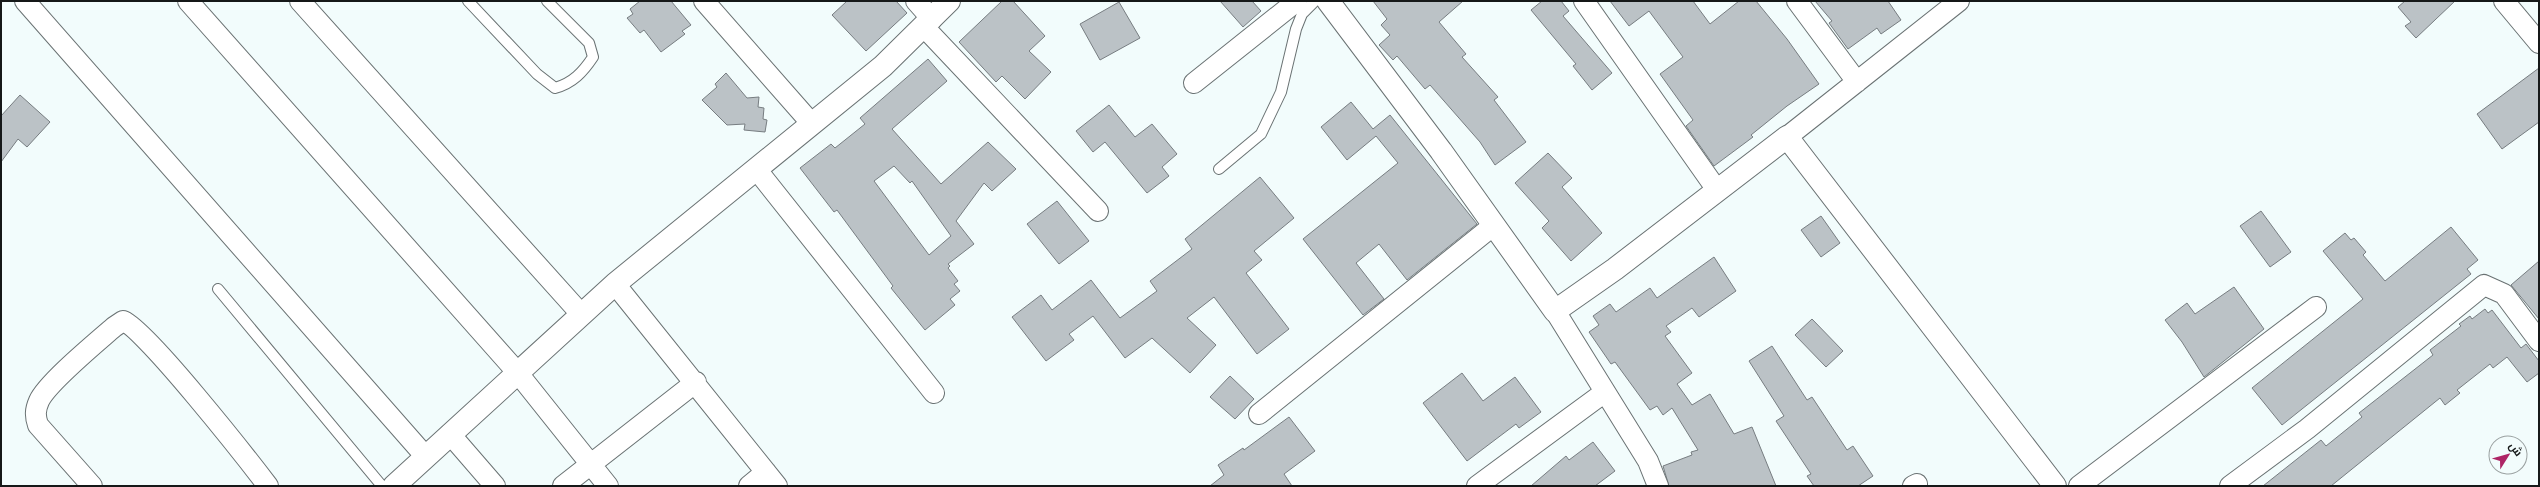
<svg xmlns="http://www.w3.org/2000/svg" width="2540" height="487" font-family="'PT Sans Narrow',Cairo,sans-serif">
  <rect width="100%" height="100%" fill="#f2fcfc"/>
  <path fill="#bbc2c6" stroke="#777d81" fill-rule="evenodd" d="M640,1h31l20,24 -9,6 3,3 -24,18 -17,-22 -4,3 -13,-15 6,-4 -3,-5z
    M847,1h49l11,12 -41,38 -34,-36z
    M1002,1h11l32,35 -16,15 22,21 -26,27 -23,-23 -6,6 -37,-40z
    M1220,1h32l9,10 -18,16z
    M1373,1h90l-24,21 27,32 -4,3 36,40 -4,3 32,42 -31,23 -15,-23 -50,-57 -5,4 -28,-33 -4,4 -14,-15 11,-10 -9,-10 6,-6z
    M1542,1h19l8,10 -6,5 49,57 -20,17 -19,-24 3,-2 -45,-54z
    M1610,1h83l17,23 29,-23h17l31,38 32,45 -32,22 -36,29 2,2 -39,29 -28,-40 7,-6 -33,-46 23,-17 -34,-46 -20,15z
    M1815,1h73l13,19 -20,14 -4,-6 -29,21 -19,-26 3,-2z
    M2405,1h50l-39,37 -11,-12 6,-4 -13,-15z
    M1119,2l21,36 -40,22 -20,-36z
    M928,59l19,22 -55,48 49,55 47,-42 28,27 -24,22 -8,-8 -28,38 18,23 -26,20 2,2 -2,2 10,13 -4,3 6,7 -10,8 5,6 -30,25 -34,-42 2,-2 -56,-76 -3,2 -34,-44 31,-24 4,4 30,-24 -5,-6zM894,166l16,17 2,-2 39,55 -22,19 -55,-74z
    M2539,68v54l-37,27 -25,-35z
    M726,73l21,25 12,-1 -1,10 6,1 -1,11 4,1 -2,12 -21,-2 1,-6 -18,1 -25,-25 15,-13 -2,-3z
    M20,95l30,27 -23,25 -9,-8 -17,23v-46z
    M1351,102l22,27 17,-14 87,109 -70,56 -28,-36 -23,19 28,36 -21,16 -60,-76 95,-76 -22,-27 -29,24 -26,-33z
    M1109,105l26,32 17,-13 25,30 -15,13 7,9 -22,17 -42,-51 -12,10 -17,-21z
    M1548,153l24,25 -10,9 40,46 -31,28 -29,-33 7,-7 -34,-38z
    M1260,177l34,41 -40,33 8,9 -16,13 43,56 -32,25 -43,-57 -27,21 29,27 -26,28 -38,-35 -27,20 -32,-42 -24,18 5,6 -28,21 -34,-44 29,-22 11,15 39,-30 29,38 37,-27 -7,-10 42,-32 -7,-10z
    M1057,201l32,40 -30,23 -32,-40z
    M2261,211l30,41 -21,15 -30,-41z
    M1821,216l19,27 -19,14 -20,-27z
    M2451,227l27,33 -11,9 4,5 -189,151 -30,-37 111,-89 -40,-48 22,-18 6,7 3,-2 12,14 -3,3 22,26z
    M1714,257l22,34 -37,26 -7,-9 -26,18 5,6 -6,4 27,37 -15,11 15,21 18,-11 24,40 18,-7 24,59h-107l-6,-20 29,-11 -1,-3 7,-2 -26,-42 -9,7 -6,-9 -7,4 -35,-48 -4,2 -22,-32 10,-7 -6,-9 17,-12 6,8 34,-24 7,10z
    M2539,261v58l-28,-34z
    M2234,287l30,42 -60,48 -22,-35 -17,-22 22,-17 8,11z
    M2485,309l3,4 4,-3 29,38 5,-4 13,17v12l-12,9 -20,-25 -14,11 -3,-4 -33,26 3,3 -15,12 -5,-7 -109,88h-68l58,-46 5,6 36,-29 -3,-4 74,-58 -3,-5 31,-24 -2,-2 11,-8 2,3z
    M1812,319l31,32 -17,16 -31,-32z
    M1772,346l35,54 5,-3 35,53 6,-4 20,30 -15,10h-44l-7,-10 4,-2 -35,-53 8,-5 -35,-55z
    M1462,373l21,28 32,-24 26,35 -22,16 -3,-4 -49,37 -44,-58z
    M1230,376l24,23 -19,20 -25,-22z
    M1289,417l26,34 -31,23 8,12h-82l14,-11 -6,-10 25,-17 1,2z
    M1593,442l22,29 -20,15h-64l35,-30 3,4z"/>
  <g fill="none" stroke-linecap="round" stroke-linejoin="round">
    <defs>
      <path id="service" d="M468,1l69,73 18,14c18,-5 28,-16 38,-31l-4,-14 -42,-42
        M1219,169l42,-35 20,-42 15,-63 6,-15 13,-13
        M218,289l164,197"/>
      <path id="minor" d="M25,1l401,456
        M188,1l329,371 91,114
        M300,1l281,313
        M704,1l108,123
        M916,1l16,18
        M1584,1l133,189
        M1797,1l60,81
        M2504,1l35,42
        M924,27l174,184
        M1194,83l103,-82
        M1787,137l172,-136
        M757,170l177,223
        M615,284l162,202
        M1555,311l93,150 10,25
        M1259,414l235,-189
        M450,434l45,52
        M92,486l-54,-61c-3,-9 -3,-15 1,-24 8,-18 58,-59 75,-74l9,-6c20,5 126,140 145,165
        M563,486l133,-104
        M749,486l17,-14
        M1477,486l128,-94
        M1913,486l4,-2
        M2079,486l237,-179
        M2230,486l77,-57 177,-144 20,9 35,47"/>
      <path id="tertiary" d="M1328,1l113,150 114,160 60,-42 172,-132 268,349
        M394,486l221,-202 268,-218 66,-65"/>
    </defs>
    <use href="#service" stroke="#6a7273" stroke-width="12"/>
    <use href="#minor" stroke="#6a7273" stroke-width="22"/>
    <use href="#tertiary" stroke="#6a7273" stroke-width="24"/>
    <use href="#service" stroke="#fff" stroke-width="10"/>
    <use href="#minor" stroke="#fff" stroke-width="20"/>
    <use href="#tertiary" stroke="#fff" stroke-width="22"/>
  </g>
  <rect width="2540" height="487" fill="none" stroke="#151818" stroke-width="4"/>
  <g transform="translate(2508 455) rotate(53)"><circle r="19" fill="#f2fcfc" stroke="#9aa1a1"/>
  <path d="M0-3L7 15L0 10L-7 15Z" fill="#ae2566"/>
  <text y="-6" font-size="11" font-weight="bold" text-anchor="middle" fill="#151818">ش</text>
  </g>
</svg>
